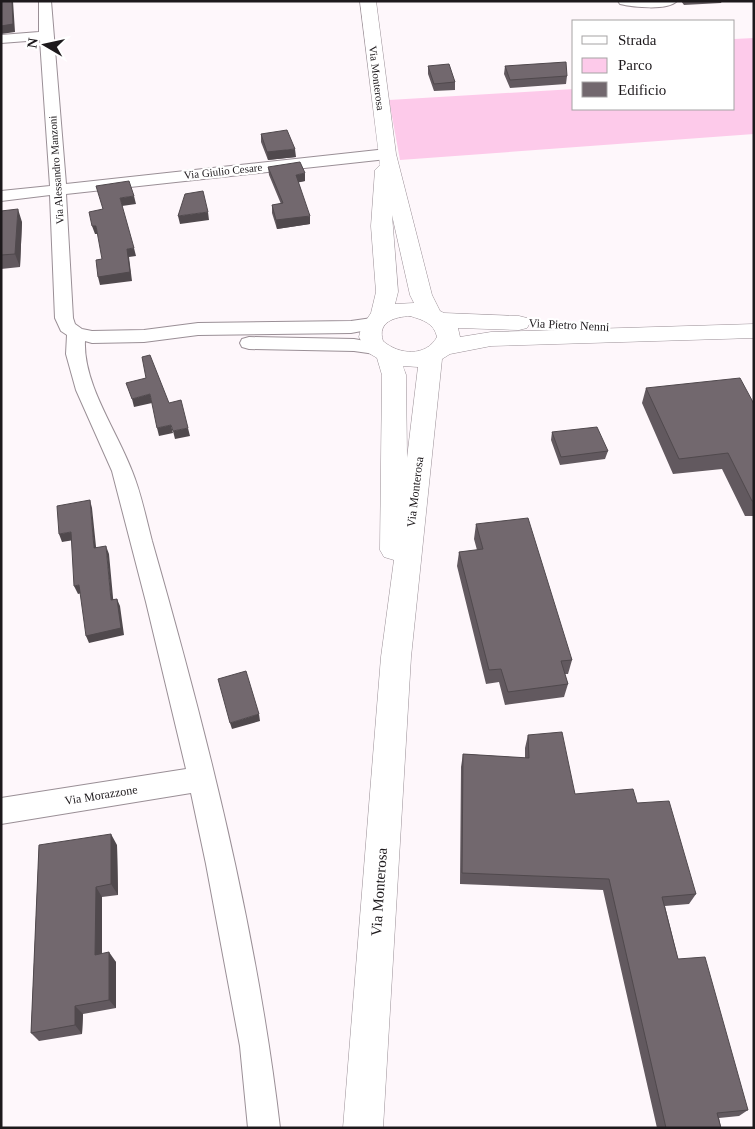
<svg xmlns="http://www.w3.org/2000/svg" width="755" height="1129" font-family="'Times New Roman',serif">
  <rect width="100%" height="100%" fill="#fef7fb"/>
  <path fill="#fdcaea" d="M754,38v96l-354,26 -11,-60 185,-11v20h160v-70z"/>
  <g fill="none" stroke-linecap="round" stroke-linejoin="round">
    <defs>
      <path id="minor" d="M39,1h12l15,183 321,-35 5,2 3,3 -3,3 -5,2 -321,35 7,124 2,6 7,5 10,2 52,-1 54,-7 153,-2 21,-3 6,2 3,4 -3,4 -27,5 -153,2 -54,7 -52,1 -7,-2c-2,43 32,90 47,130 9,22 14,47 20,70 55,192 105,389 128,587h-32l-8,-82 -34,-182 -15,-71 -190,31v-26l185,-29 -40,-167 -34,-131 -36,-81 -10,-36 1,-19 -6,-4 -6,-13 -5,-123 -49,6v-10l49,-5 -10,-146 -39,3v-8l38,-3z
        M618,1h59c-10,10 -44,6 -57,3z
        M249,337l105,2 28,5 2,4 -2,4 -7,2 -21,-3 -105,-2 -7,-2 -2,-4 2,-4z"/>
      <path id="secondary" d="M360,1h16l20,153 36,141 8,16 4,2 75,3 8,2 3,5 -3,5 -8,2 -61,-2 2,9 31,-5 263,-8v14l-263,8 -41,8 -8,5 -31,298 -28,471h-40l38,-471 13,-97 -10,-3 -4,-7 2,-175 -5,-17 -10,-6 -8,-15 2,-9 10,-15 5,-21 -5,-66 4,-56 5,-5zM392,215l18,80 4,8 -19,1 3,-12zM410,316c13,4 24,7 27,21 -11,20 -38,18 -54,4 -6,-19 11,-24 27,-25zM403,366l15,1 -11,91 -1,-83z"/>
    </defs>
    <use href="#minor" stroke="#9a8f96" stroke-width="2"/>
    <use href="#secondary" stroke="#9a8f96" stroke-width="1"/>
    <use href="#minor" fill="#fff" fill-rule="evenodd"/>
    <use href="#secondary" fill="#fff" fill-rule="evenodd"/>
  </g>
  <path fill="#62595f" d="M681,1h41l-1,2 -37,2z
    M428,66l27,16v8l-21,1 -6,-17z
    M505,66l62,10 -1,8 -56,4 -6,-14z
    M261,134l35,23 -28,3 -7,-18z
    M268,167l37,14 -7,1 12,42 -33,5 -5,-16v-8l9,-1 -12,-29z
    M1,211l21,11 -2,45 -19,2z
    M646,388l108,16v112h-9l-23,-47 -49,5 -31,-71z
    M552,432l56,19 -3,8 -45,6 -9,-25z
    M476,524l96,136 -4,14h-3l3,10 -4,13 -59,8 -6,-23 -13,2 -29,-118 2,-14 18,-2 -3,-11z
    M528,735l47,59 62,9 59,91 -7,10 -24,2 13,53 70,151 -9,6 -20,2 2,10h-64l-54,-238 -143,-6 1,-117 2,-13 62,4v-10z
    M39,845h78l1,50 -16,2v57l14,8v46l-33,6 -1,20 -43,7 -8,-8z"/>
  <path fill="#50494d" d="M12,1h1l2,31 -14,2v-8z
    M295,149l1,8 -28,3 -1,-8z
    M305,173v8l-9,2v-8z
    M134,196l2,8 -14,2 -2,-8z
    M18,209l4,13 -2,45 -5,-13z
    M208,212l1,8 -29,4 -2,-8z
    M310,216v8l-33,5 -1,-9z
    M92,226h4l2,8h-3z
    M134,248l2,8 -7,1 3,24 -32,4 -2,-8 29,-28z
    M150,394l2,9 -18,4 -2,-8z
    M171,425l2,8 -14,3 -2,-8z
    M188,428l2,8 -15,3 -2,-8z
    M90,500l2,8 5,48 -3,-8z
    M71,532l3,8 -12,2 -3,-8z
    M106,546l3,8 5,54 -3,-8z
    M79,585l3,8 -4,1 -4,-8z
    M117,599l3,7 4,29 -35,8 -3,-7z
    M259,714l1,7 -28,8 -2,-6z
    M111,834l6,11 1,50 -7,-11z
    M96,887l6,10v67l-7,-9z
    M109,952l7,10v46l-7,-8z
    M75,1006l8,8 -1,20 -7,-9z"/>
  <path fill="#72686e" stroke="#50494d" d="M1,1h11l1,23 -12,2z
    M566,62l1,14 -57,4 -5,-14z
    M449,64l6,18 -21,2 -6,-18z
    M287,130l8,19 -28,3 -6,-18z
    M300,162l5,11 -9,2 14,41 -34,4 -4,-15 11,-2 -15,-36z
    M129,181l5,15 -14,2 14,50 -7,1 3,23 -32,5 -2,-17 6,-1 -6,-33h-4l-3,-14 14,-3 -7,-23z
    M203,191l5,21 -30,4 7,-22z
    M18,209l-3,45 -14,1v-44z
    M150,355l19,48 12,-3 7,28 -15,3 -2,-6 -14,3 -7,-34 -18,5 -6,-16 20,-5 -4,-21z
    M740,378l14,26v97h-2l-24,-48 -49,6 -33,-71z
    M597,427l11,24 -47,6 -9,-25z
    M90,500l4,48 12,-2 5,54 6,-1 4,29 -35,8 -7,-51 -5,1 -3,-54 -12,2 -2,-28z
    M528,518l44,142 -11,1 7,23 -60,8 -7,-23 -12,1 -30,-118 24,-3 -7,-25z
    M246,671l13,43 -29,9 -12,-44z
    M562,732l13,62 58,-5 4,14 32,-2 27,93 -34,3 16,62 27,-2 43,153 -31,3 4,15h-55l-57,-249 -147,-6 1,-119 66,4 -1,-23z
    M111,834v50l-15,3 -1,68 14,-3v48l-34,6v19l-44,8 8,-188z"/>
  <g text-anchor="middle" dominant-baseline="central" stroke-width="4.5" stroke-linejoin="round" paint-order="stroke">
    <g font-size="11" fill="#1d191c" stroke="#fff">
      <text transform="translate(377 78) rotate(83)">Via Monterosa</text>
      <text transform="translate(56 170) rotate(-94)">Via Alessandro Manzoni</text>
      <text transform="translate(223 171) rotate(-6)">Via Giulio Cesare</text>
    </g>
    <g font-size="12" fill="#1d191c" stroke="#fff">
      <text transform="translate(569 325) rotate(3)">Via Pietro Nenni</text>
      <text transform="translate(415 492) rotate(-83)">Via Monterosa</text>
      <text transform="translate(101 795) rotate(-9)">Via Morazzone</text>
    </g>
    <g font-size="15" fill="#1d191c" stroke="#fff">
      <text transform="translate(379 892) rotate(-86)">Via Monterosa</text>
    </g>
  </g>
  <rect width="755" height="1129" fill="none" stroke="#1d191c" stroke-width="5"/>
  <rect x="572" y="20" width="162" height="90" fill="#ffffff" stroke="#a5a3a4"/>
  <rect x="582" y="36" width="25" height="8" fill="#ffffff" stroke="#a5a3a4"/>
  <text x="618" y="45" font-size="15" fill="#1d191c">Strada</text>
  <rect x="582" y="58" width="25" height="15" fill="#fdcaea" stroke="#a5a3a4"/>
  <text x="618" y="70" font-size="15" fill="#1d191c">Parco</text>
  <rect x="582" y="82" width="25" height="15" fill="#72686e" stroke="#a5a3a4"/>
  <text x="618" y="95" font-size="15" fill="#1d191c">Edificio</text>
  <g transform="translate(45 45) rotate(279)" stroke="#ffffff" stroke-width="4" paint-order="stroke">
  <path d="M0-4L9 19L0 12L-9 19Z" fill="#1d191c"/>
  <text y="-8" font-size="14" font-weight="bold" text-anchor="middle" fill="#1d191c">N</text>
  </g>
</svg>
